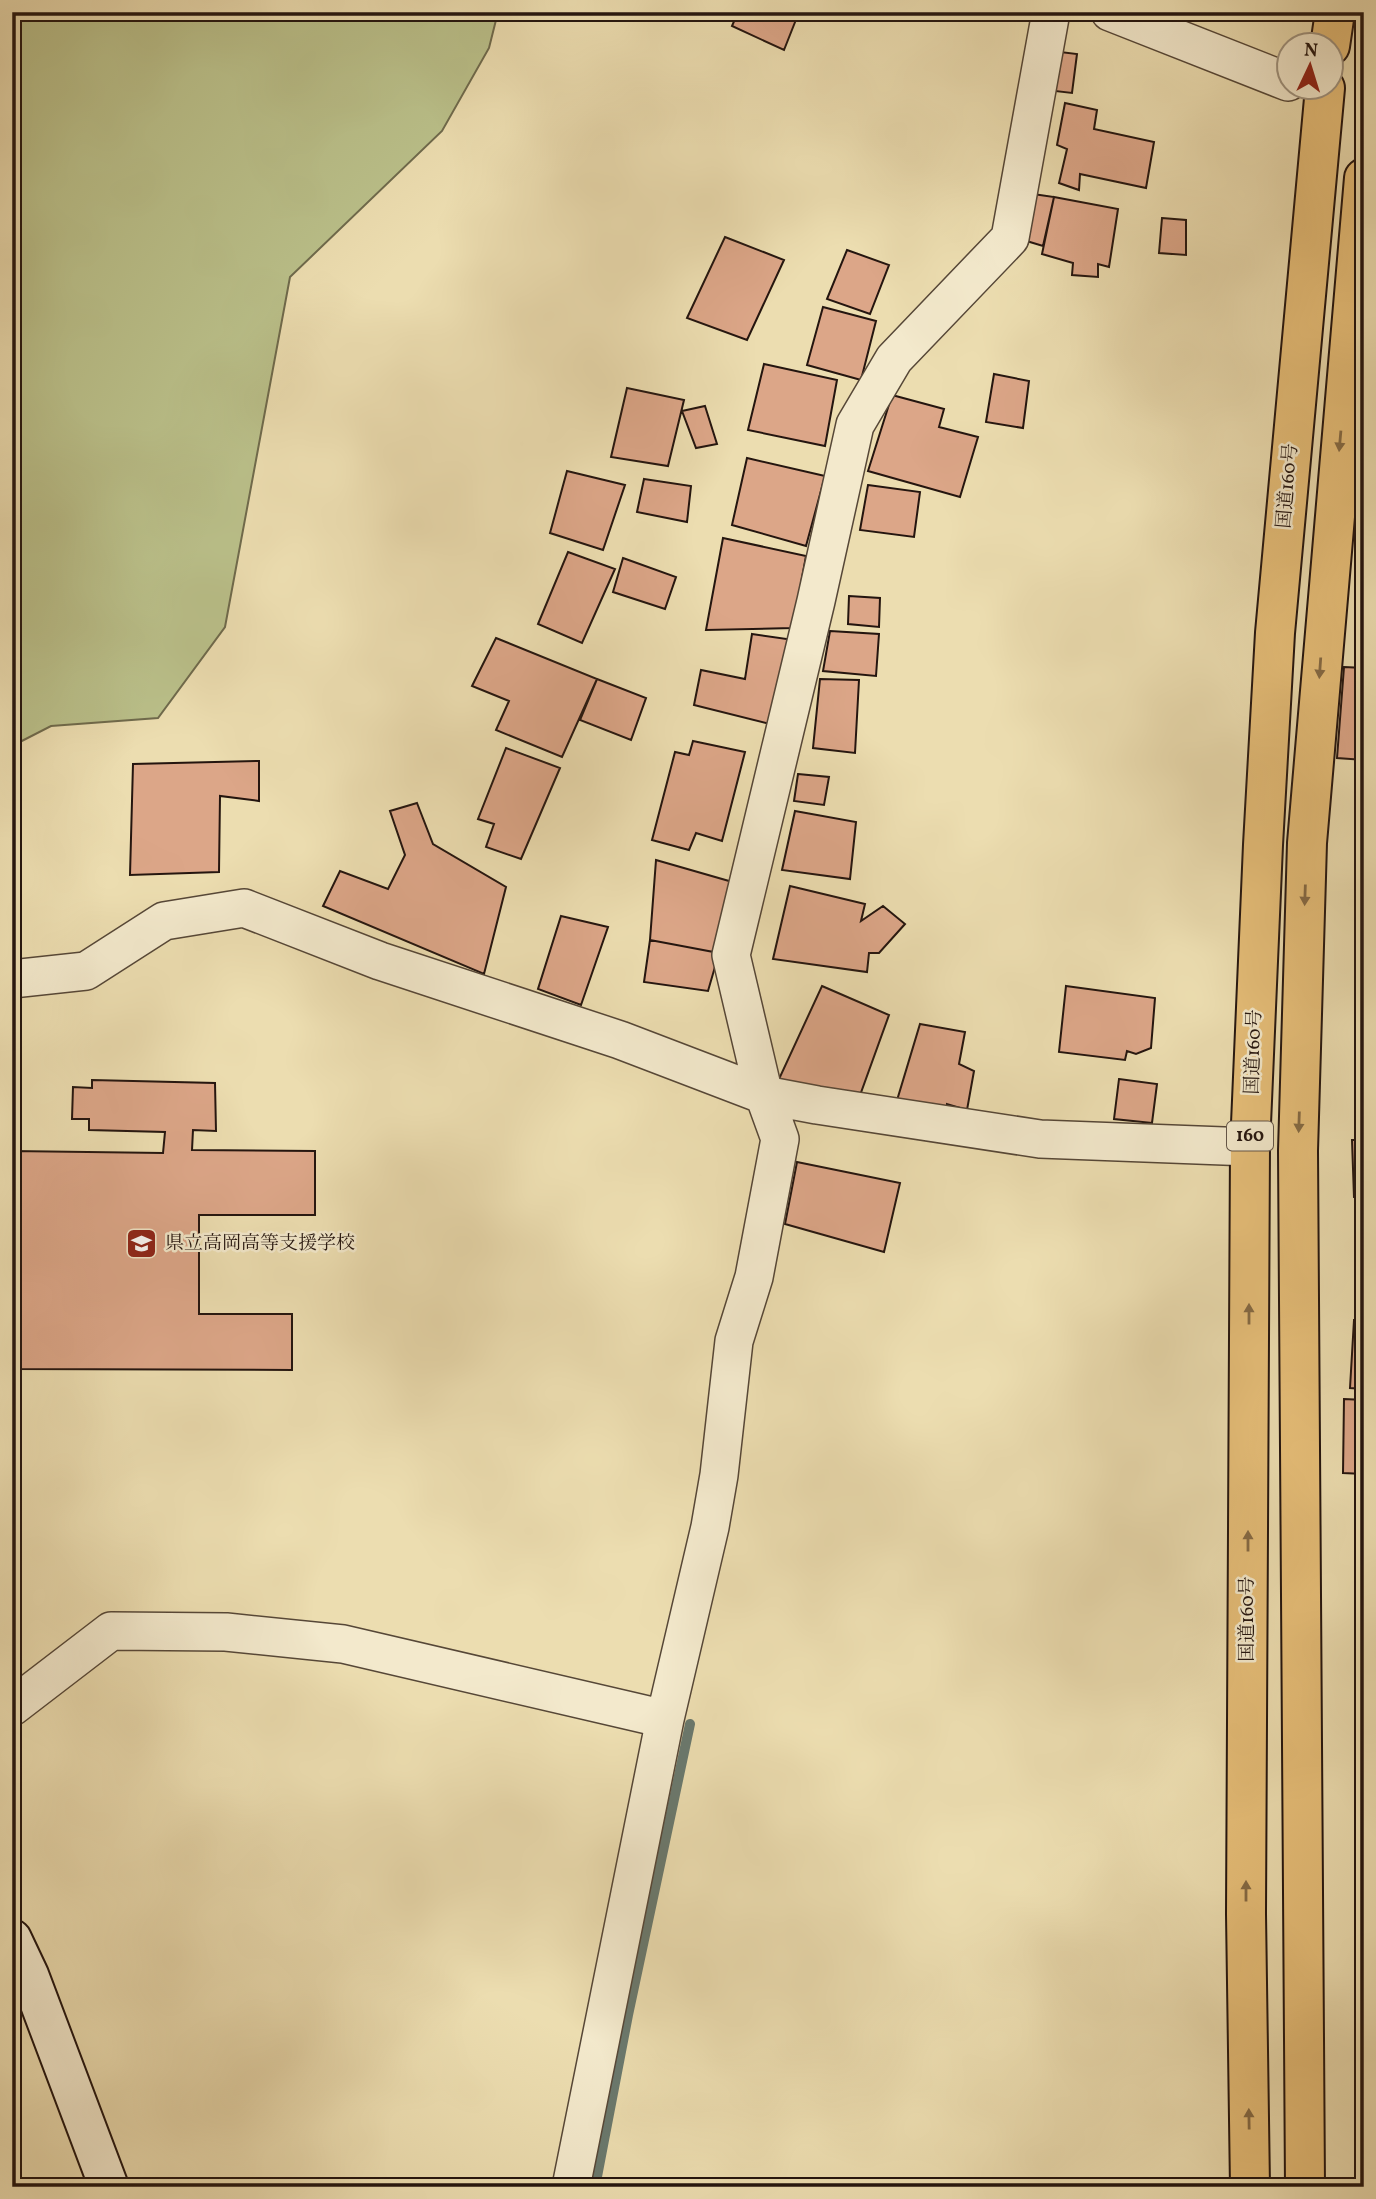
<svg xmlns="http://www.w3.org/2000/svg" width="1376" height="2199" font-family="Vollkorn,'Noto Serif JP',serif">
  <rect width="100%" height="100%" fill="#ecddb0"/>
  <filter id="stains"><feTurbulence type="fractalNoise" baseFrequency=".00286" numOctaves="4"/><feColorMatrix values="0 0 0 0 .2 0 0 0 0 .09 0 0 0 0 .02 0 0 0 .5 -.17"/></filter>
  <radialGradient id="worn" r=".72"><stop offset=".6" stop-color="#630" stop-opacity="0"/><stop offset="1" stop-color="#630" stop-opacity=".3"/></radialGradient>
  <path fill="#bac08a" stroke="#6f6a4c" stroke-width="2" d="M12,12h486l-9,36 -47,83 -152,146 -65,350 -67,91 -107,8 -39,20z"/>
  <g fill="none" stroke-linecap="round" stroke-linejoin="round">
    <path stroke="#6a796e" stroke-width="10" d="M595,2187l33,-172 62,-291"/>
  </g>
  <path fill="#dca688" stroke="#24150f" stroke-width="2" d="M738,12h61l-15,38 -52,-24z
    M1052,51l25,3 -5,39 -26,-3z
    M1065,103l32,7 -3,19 60,13 -8,46 -66,-14 -1,16 -20,-7 8,-34 -10,-4z
    M1033,194l21,3 -11,49 -23,-7z
    M1054,197l64,12 -9,58 -11,-3v13l-26,-2 1,-12 -31,-9z
    M1162,218l24,2v35l-27,-2z
    M725,237l59,23 -37,80 -60,-22z
    M847,250l42,15 -19,49 -43,-15z
    M823,307l53,14 -15,59 -54,-15z
    M764,364l73,16 -12,66 -77,-16z
    M994,374l35,7 -6,47 -37,-6z
    M627,388l57,12 -16,66 -57,-9z
    M892,395l52,14 -5,18 39,10 -18,60 -92,-26z
    M705,406l12,38 -21,4 -14,-37z
    M747,458l78,18 -19,70 -74,-21z
    M567,471l58,14 -22,65 -53,-17z
    M644,479l47,7 -4,36 -50,-10z
    M868,485l52,7 -6,45 -54,-7z
    M723,538l83,18 -13,72 -87,2z
    M568,552l47,17 -33,74 -44,-19z
    M623,558l53,19 -11,32 -52,-17z
    M849,596l31,2 -1,29 -31,-3z
    M830,631l49,3 -3,42 -53,-5z
    M752,634l42,6 -20,85 -80,-20 7,-35 44,9z
    M496,638l101,41 -35,78 -66,-27 13,-29 -37,-15z
    M1344,667l20,1v92l-27,-2z
    M597,679l49,19 -15,42 -51,-20z
    M820,679l39,1 -4,73 -42,-5z
    M693,741l52,11 -23,89 -26,-8 -7,17 -37,-10 23,-88 14,3z
    M506,748l54,20 -39,91 -35,-12 8,-23 -16,-5z
    M259,761v40l-39,-5 -1,76 -89,3 3,-111z
    M798,774l31,3 -5,28 -30,-4z
    M417,803l16,41 73,43 -22,87 -161,-68 17,-35 48,18 17,-34 -15,-44z
    M795,811l61,11 -6,57 -68,-9z
    M1358,825h6v60h-8z
    M656,860l80,23 -17,70 -69,-13z
    M790,886l75,18 -4,17 22,-15 22,18 -26,29h-10l-2,19 -94,-13z
    M1360,895h4v79h-2z
    M561,916l47,11 -27,78 -43,-16z
    M650,940l69,13 -11,38 -64,-9z
    M822,986l67,29 -30,83 -80,-19z
    M1066,986l89,12 -4,50 -15,6 -9,-3 -2,9 -66,-8z
    M920,1024l45,8 -6,32 15,7 -7,39 -20,-6v12l-52,-9z
    M1119,1079l38,5 -5,39 -38,-4z
    M92,1080l123,3 1,48 -23,-1 -1,20 123,1v64h-116v99h93v56l-280,-1v-218l151,2 2,-21 -76,-2v-11h-17l1,-32 19,1z
    M1352,1140h12v56l-10,1z
    M797,1162l103,21 -16,69 -99,-28z
    M1358,1216h6v41l-8,-1z
    M1354,1320l10,1v68l-14,-1z
    M1344,1399l20,1v74l-21,-1z"/>
  <g fill="none" stroke-linecap="round" stroke-linejoin="round">
    <defs>
      <path id="street" d="M1110,12l178,70
        M12,979l74,-8 78,-50 80,-13 136,53 240,79 144,55 53,10 223,34 210,8
        M12,1707l99,-76 115,1 117,12 322,75
        M571,2187l94,-468 45,-192 9,-52 15,-134 20,-64 26,-138 -16,-44 -33,-140 85,-354 39,-176 39,-66 116,-121 41,-226"/>
      <path id="secondary" d="M12,1939l17,36 80,212"/>
      <path id="highway" d="M1330,46l5,-34
        M1250,2187l-4,-273 4,-767 13,-302 12,-212 50,-545
        M1305,2187l-7,-1036 9,-308 57,-665"/>
    </defs>
    <use href="#street" stroke="#564737" stroke-width="40"/>
    <use href="#secondary" stroke="#24150f" stroke-width="42"/>
    <use href="#highway" stroke="#24150f" stroke-width="42"/>
    <use href="#street" stroke="#f3e9cc" stroke-width="37"/>
    <use href="#secondary" stroke="#f3e9cc" stroke-width="38"/>
    <use href="#highway" stroke="#e6be78" stroke-width="38"/>
  </g>
  <defs><path id="oneway-solid" d="M-6-.8H1V-3.2L6.5 0L1 3.2V.8H-6Z" transform="scale(1.75)"/></defs>
  <g fill="#856a44">
    <use href="#oneway-solid" transform="translate(1340 441) rotate(95)"/>
    <use href="#oneway-solid" transform="translate(1320 668) rotate(94)"/>
    <use href="#oneway-solid" transform="translate(1305 895) rotate(92)"/>
    <use href="#oneway-solid" transform="translate(1299 1122) rotate(92)"/>
    <use href="#oneway-solid" transform="translate(1249 1314) rotate(-90)"/>
    <use href="#oneway-solid" transform="translate(1248 1541) rotate(-90)"/>
    <use href="#oneway-solid" transform="translate(1246 1891) rotate(-90)"/>
    <use href="#oneway-solid" transform="translate(1249 2119) rotate(-91)"/>
  </g>
  <defs>
    <symbol id="school-square" viewBox="-11 -11 22 22"><rect x="-9" y="-9" width="18" height="18" rx="4" fill="#8f2418" stroke="#f3e9cc"/><path d="M0-5L7-2L0 1L-7-2ZM-4 1L0 2.5L4 1V4Q0 6-4 4Z" fill="#fff"/></symbol>
  </defs>
  <g fill-rule="evenodd">
    <use href="#school-square" x="124" y="1226" width="35" height="35"/>
  </g>
  <g text-anchor="middle" dominant-baseline="central" stroke-width="5" stroke-linejoin="round" paint-order="stroke">
    <rect fill="#f3e9cc" stroke="#625548" stroke-width="2" x="1227" y="1121.5" width="46" height="29" rx="5"/>
    <g font-size="18" font-weight="bold" fill="#24150f">
      <text x="1250" y="1136">160</text>
    </g>
    <g font-size="19" fill="#24150f" stroke="#f3e9cc">
      <text transform="translate(1288 486) rotate(-85)">国道160号</text>
      <text transform="translate(1254 1052) rotate(-88)">国道160号</text>
      <text transform="translate(1248 1619) rotate(-90)">国道160号</text>
    </g>
    <g font-size="19" fill="#24150f" stroke="#f3e9cc" text-anchor="start">
      <text x="165" y="1244">県立高岡高等支援学校</text>
    </g>
  </g>
  <rect width="1376" height="2199" fill="none" stroke="#ecddb0" stroke-width="42"/>
  <rect x="14" y="14" width="1348" height="2171" fill="none" stroke="#24150f" stroke-width="3.5"/>
  <rect x="21" y="21" width="1334" height="2157" fill="none" stroke="#24150f" stroke-width="2"/>
  <g transform="translate(1310 66) rotate(4)"><circle r="33" fill="#f3e9cc" stroke="#a09480" stroke-width="2"/>
  <path d="M0-5L12 26L0 18L-12 26Z" fill="#8f2418"/>
  <text y="-10" font-size="19" font-weight="bold" text-anchor="middle" fill="#24150f">N</text>
  </g>
  <rect width="100%" height="100%" filter="url(#stains)"/>
  <rect width="100%" height="100%" fill="url(#worn)"/>
</svg>
